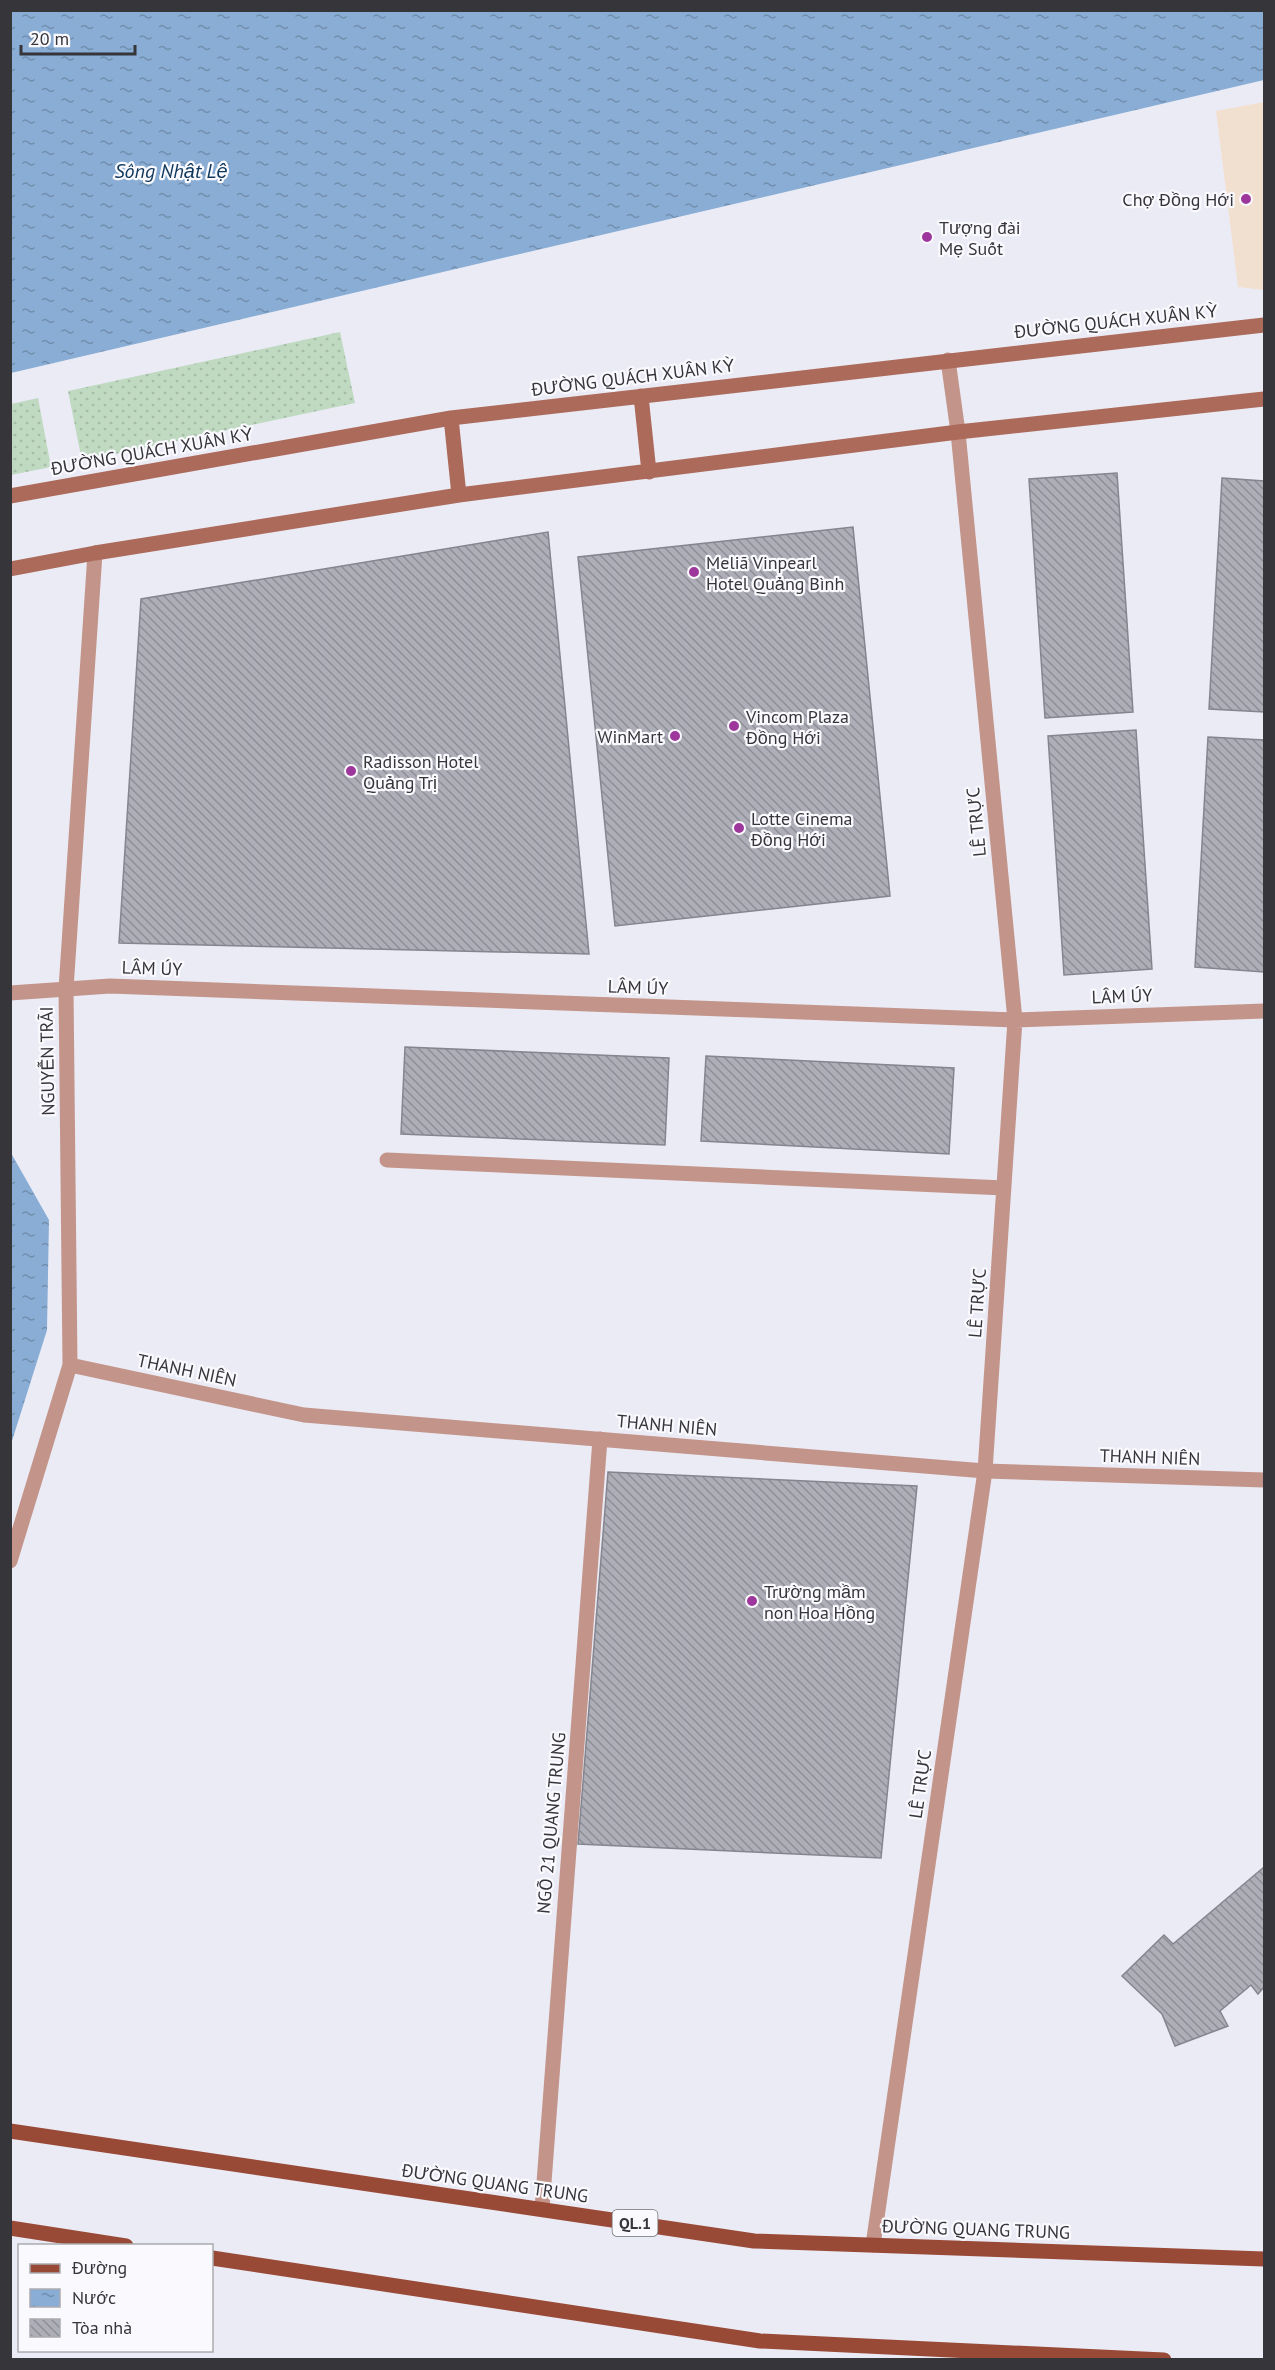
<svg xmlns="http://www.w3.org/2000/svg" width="1275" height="2370" font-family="'PT Sans',sans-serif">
  <defs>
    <pattern id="grass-dots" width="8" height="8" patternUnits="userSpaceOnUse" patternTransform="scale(1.5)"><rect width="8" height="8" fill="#bfdac1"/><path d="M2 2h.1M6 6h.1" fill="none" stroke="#a5bca7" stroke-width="1.8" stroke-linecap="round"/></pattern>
    <pattern id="water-ripples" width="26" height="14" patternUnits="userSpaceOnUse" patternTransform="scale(1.5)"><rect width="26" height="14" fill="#89add4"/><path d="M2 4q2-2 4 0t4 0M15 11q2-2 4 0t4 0" fill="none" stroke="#718ead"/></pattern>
    <pattern id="building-back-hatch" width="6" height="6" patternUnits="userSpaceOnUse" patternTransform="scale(1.5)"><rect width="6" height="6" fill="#adaeb8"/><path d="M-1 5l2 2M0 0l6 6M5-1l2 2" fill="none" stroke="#8e8e97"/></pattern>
  </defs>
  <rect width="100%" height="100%" fill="#ebebf6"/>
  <path fill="#f1dfcf" d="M1264,102v188l-26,-3 -22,-176z"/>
  <path fill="url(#grass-dots)" d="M340,332l15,71 -273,58 -14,-70z
    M38,398l13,69 -40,8v-71z"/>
  <path fill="url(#water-ripples)" d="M10,11h1254v69l-1253,293z
    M11,1153l38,67 -2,110 -36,114z"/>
  <path fill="url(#building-back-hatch)" stroke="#85858f" stroke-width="1.5" d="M1117,473l16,239 -88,6 -16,-239z
    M1222,478l42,3v231l-55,-3z
    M853,527l37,369 -275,30 -37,-369z
    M548,532l41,422 -470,-11 22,-344z
    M1136,730l16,239 -88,6 -16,-239z
    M1208,737l56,3v232l-69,-5z
    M405,1047l264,11 -4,87 -264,-11z
    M706,1056l248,12 -5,86 -248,-13z
    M608,1472l309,14 -36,372 -303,-14z
    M1264,1867v120l-6,7 -7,-9 -31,26 8,15 -53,20 -13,-32 -40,-38 42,-41 9,9z"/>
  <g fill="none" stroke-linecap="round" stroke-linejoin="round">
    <path stroke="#c3958a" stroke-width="15" d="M10,993l100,-7 905,34 249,-9
      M387,1160l617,28
      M542,2209l58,-770
      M873,2245l112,-774 30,-451 -57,-588 -10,-72"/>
    <path stroke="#c3958a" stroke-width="15" d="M70,1365l234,50 681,56 279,9
      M10,1561l60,-196 -4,-376 29,-436"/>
    <path stroke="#ac6a5a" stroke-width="15" d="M641,396l8,76
      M451,418l8,77
      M10,496l441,-78 813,-93
      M10,569l85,-16 364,-58 499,-63 306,-33"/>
    <path stroke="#994a37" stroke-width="15" d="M10,2131l744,110 510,18
      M10,2228l116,18
      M212,2258l548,83 404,19"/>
  </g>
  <g fill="#9d379c" stroke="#f9f9fe" stroke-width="2">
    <circle cx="1246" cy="199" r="6"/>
    <circle cx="927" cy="237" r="6"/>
    <circle cx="694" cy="572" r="6"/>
    <circle cx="734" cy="726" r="6"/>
    <circle cx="675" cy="736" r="6"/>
    <circle cx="351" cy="771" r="6"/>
    <circle cx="739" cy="828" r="6"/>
    <circle cx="752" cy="1601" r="6"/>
  </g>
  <g text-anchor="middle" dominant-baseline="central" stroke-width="4.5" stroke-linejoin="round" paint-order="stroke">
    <rect fill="#f9f9fe" stroke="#707075" stroke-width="1.5" x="612.5" y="2210" width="45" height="26" rx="4.5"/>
    <g font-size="16" font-weight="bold" fill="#35353a">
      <text x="635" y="2223">QL.1</text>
    </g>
    <g font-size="18" fill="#35353a" stroke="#f9f9fe" text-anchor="start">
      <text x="1234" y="199" text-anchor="end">Chợ Đồng Hới</text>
      <text x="939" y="227">Tượng đài<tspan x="939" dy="21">Mẹ Suốt</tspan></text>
      <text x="706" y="562">Meliã Vinpearl<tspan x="706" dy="21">Hotel Quảng Bình</tspan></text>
      <text x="746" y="716">Vincom Plaza<tspan x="746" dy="21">Đồng Hới</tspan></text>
      <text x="663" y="736" text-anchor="end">WinMart</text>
      <text x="363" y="761">Radisson Hotel<tspan x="363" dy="21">Quảng Trị</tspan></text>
      <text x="751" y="818">Lotte Cinema<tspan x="751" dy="21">Đồng Hới</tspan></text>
      <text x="764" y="1591">Trường mầm<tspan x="764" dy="21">non Hoa Hồng</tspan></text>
    </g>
    <g font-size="18" fill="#35353a" stroke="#f9f9fe">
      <text transform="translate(1116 321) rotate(-6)">ĐƯỜNG QUÁCH XUÂN KỲ</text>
      <text transform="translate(633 377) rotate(-7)">ĐƯỜNG QUÁCH XUÂN KỲ</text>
      <text transform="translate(152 451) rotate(-10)">ĐƯỜNG QUÁCH XUÂN KỲ</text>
      <text transform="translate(976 822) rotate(-96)">LÊ TRỰC</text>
      <text transform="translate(152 968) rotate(2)">LÂM ÚY</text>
      <text transform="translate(638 987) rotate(2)">LÂM ÚY</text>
      <text transform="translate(1122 996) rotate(-2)">LÂM ÚY</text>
      <text transform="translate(47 1061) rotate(-91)">NGUYỄN TRÃI</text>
      <text transform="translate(977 1303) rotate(-86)">LÊ TRỰC</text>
      <text transform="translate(187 1370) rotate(12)">THANH NIÊN</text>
      <text transform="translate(667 1425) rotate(5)">THANH NIÊN</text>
      <text transform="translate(1150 1457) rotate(2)">THANH NIÊN</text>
      <text transform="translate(920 1784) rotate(-82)">LÊ TRỰC</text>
      <text transform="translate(551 1823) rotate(-85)">NGÕ 21 QUANG TRUNG</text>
      <text transform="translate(495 2183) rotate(8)">ĐƯỜNG QUANG TRUNG</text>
      <text transform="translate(976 2229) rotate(2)">ĐƯỜNG QUANG TRUNG</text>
    </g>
    <g font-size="20" font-style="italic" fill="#0e365b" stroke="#f9f9fe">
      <text x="171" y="171">Sông Nhật Lệ</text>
    </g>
  </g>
  <rect width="1275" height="2370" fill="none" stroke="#35353a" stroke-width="24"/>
  <rect x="18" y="2244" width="195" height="108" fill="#f9f9fe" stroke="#ababb0" stroke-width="1.5"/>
  <rect x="30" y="2264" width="30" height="9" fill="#994a37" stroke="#ababb0" stroke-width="1.5"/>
  <text x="72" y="2274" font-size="18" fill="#35353a">Đường</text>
  <rect x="30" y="2289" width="30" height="18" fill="url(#water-ripples)" stroke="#ababb0" stroke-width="1.5"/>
  <text x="72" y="2304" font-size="18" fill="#35353a">Nước</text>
  <rect x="30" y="2319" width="30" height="18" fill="url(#building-back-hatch)" stroke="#ababb0" stroke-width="1.5"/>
  <text x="72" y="2334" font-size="18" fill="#35353a">Tòa nhà</text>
  <path d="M21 45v9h114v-9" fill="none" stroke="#35353a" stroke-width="3"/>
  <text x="30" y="45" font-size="18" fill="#35353a" stroke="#f9f9fe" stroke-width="4.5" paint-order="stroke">20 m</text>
</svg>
